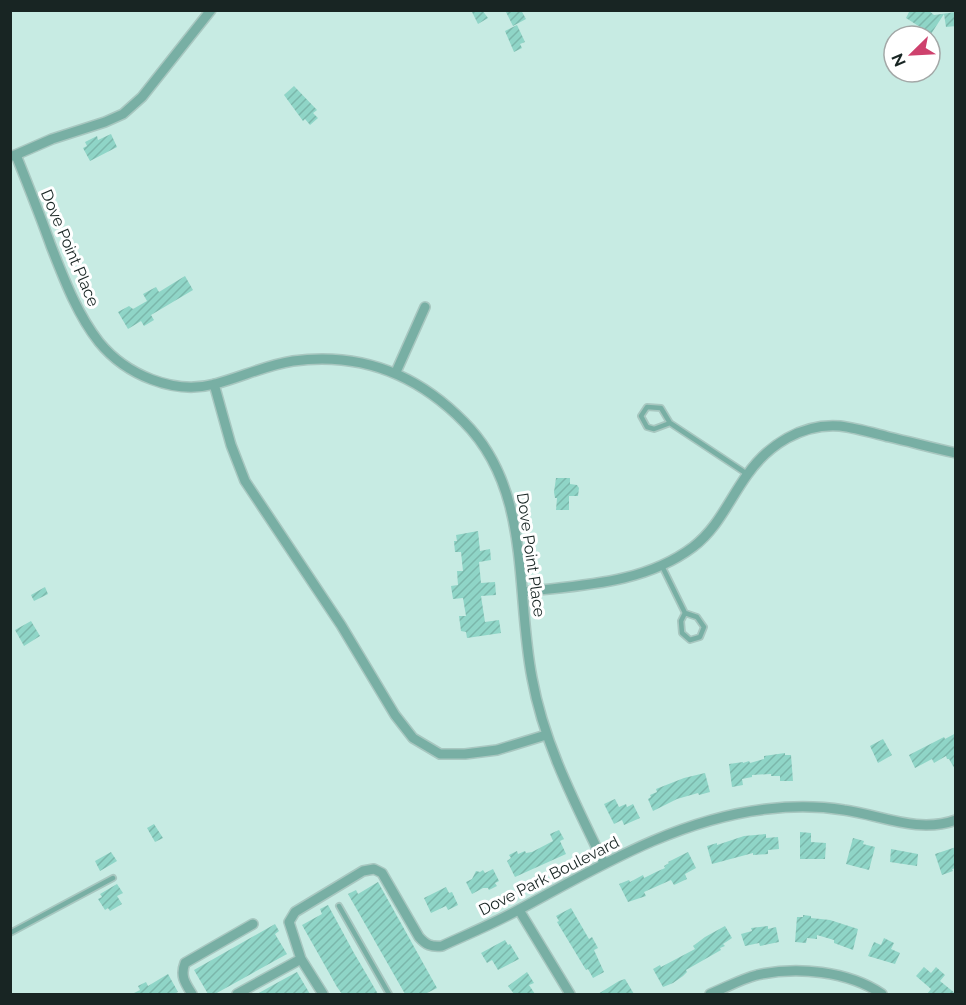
<svg xmlns="http://www.w3.org/2000/svg" width="966" height="1005" font-family="Raleway,sans-serif">
  <defs>
    <pattern id="building-hatch" width="6" height="6" patternUnits="userSpaceOnUse" patternTransform="scale(1.5)"><rect width="6" height="6" fill="#8fd5c7"/><path d="M-1 1l2-2M0 6l6-6M5 7l2-2" fill="none" stroke="#7bb7ab"/></pattern>
  </defs>
  <rect width="100%" height="100%" fill="#c7ebe3"/>
  <path fill="url(#building-hatch)" d="M471,10h11l6,8 -10,6z
    M505,10h16l5,9 -13,7z
    M910,10h18l6,5 22,-3v14l-10,1 -2,-13 -13,20 -25,-16z
    M517,25l8,17 -5,2 2,4 -8,4 -9,-21z
    M294,86l23,24 -4,3 5,5 -8,7 -5,-6 -2,2 -19,-26z
    M111,134l6,13 -27,14 -7,-13 4,-2 -2,-4 12,-6 1,4z
    M185,276l8,14 -42,25 3,5 -10,6 -3,-5 -13,8 -10,-17 11,-6 4,3 14,-8 -4,-7 13,-7 3,5z
    M556,478h14v6l7,1 2,3 -1,8h-9v14h-13l1,-12h-2l-1,-6z
    M478,531l2,20 10,-2 1,11 -12,2 2,21 14,-1 1,13 -15,1 4,26 14,-2 2,13 -34,5 -1,-6 -5,-1 -2,-15h7l-3,-18 -10,1 -2,-13 7,-1 -1,-14h6l-2,-19h-6l-1,-11h3l-1,-6z
    M45,587l3,7 -14,7 -3,-6z
    M31,621l9,15 -16,10 -9,-16z
    M956,733v38l-7,-12h-2l-1,-3 -12,7 -2,-4 -17,9 -6,-13 35,-18 1,2z
    M883,739l9,16 -14,8 -8,-17z
    M785,753v2h6l2,26h-13v-5h-9v-2l-19,1v2l-10,2 1,6 -11,2 -3,-23 14,-2v1l6,-2 1,2 14,-4v-3z
    M705,773l5,19 -11,3 -1,-2 -21,6 -24,12 -5,-12 3,-2 -1,-2 7,-3 -1,-3 28,-11z
    M615,799l4,8 7,-3 1,3 6,-3 7,14 -16,7 -2,-5 -8,4 -10,-20z
    M154,824l9,14 -8,4 -8,-14z
    M559,830l5,9 -4,2 6,13 -51,23 -8,-16 4,-3 -2,-3 8,-4 1,3 7,-3 1,2 6,-1 21,-11 -3,-7z
    M800,832l11,1v9l15,1 -1,16h-25z
    M766,834v4l12,-1 1,12 -11,1v4l-15,1v-2l-41,11 -5,-18 10,-3v2l27,-9z
    M853,838l11,3 -1,3 12,3 -6,23 -23,-6z
    M956,847v21l-4,1 1,2 -11,4 -7,-21z
    M891,849l27,5 -1,12 -27,-4z
    M111,852l6,9 -17,10 -5,-10z
    M688,852l8,16 -11,6 2,5 -13,6 -3,-5 -27,12 2,4 -18,6 -9,-18 10,-4 1,2 13,-7 1,3 12,-6 9,-4 -1,-2 5,-3 -1,-1z
    M493,869l6,12 -4,2 2,3 -8,4 -1,-2h-5l-11,6 -6,-12 6,-3 4,-8 4,1 3,-2 2,3z
    M378,882l59,106 -12,6h-20l-57,-100 8,-4 2,4z
    M117,884l6,9 -6,3 5,8 -12,7 -2,-3 -3,2 -7,-11 4,-2 -2,-3z
    M446,887l3,6 3,-1 6,13 -10,5 -2,-4 -15,7 -7,-15z
    M328,905l26,48 24,41h-36l-5,-7 -35,-62 20,-11 -2,-5z
    M571,908l18,31 3,-2 6,11 -4,2 10,22 -11,6 -5,-9 -2,1 -29,-48 2,-1 -3,-5z
    M803,915l8,1v2l19,2 28,9 -5,21 -19,-7v-3l-17,-5v4l-10,-1 -1,5 -11,-1 2,-25h6z
    M275,924l4,7 -4,3 12,20 -72,40h-7l-14,-24z
    M725,926l7,12 -9,6 2,2 -5,2 1,2 -35,20 1,2 -4,4 -10,7 -10,4 -10,-18 7,-4 1,2 34,-18 -2,-3 12,-9z
    M768,926v3l8,-2 3,15 -19,4 -1,-3 -14,3 -4,-12 11,-3 -1,-3z
    M884,938l10,5 -3,6 9,4 -5,11 -27,-8 6,-14 7,3z
    M505,940l3,5 2,-1 9,15 -21,11 -6,-10 -5,3 -6,-10z
    M924,967l7,6 5,-6 9,8 -5,6 16,13h-29l4,-5 -15,-13z
    M297,972l13,22h-53l27,-15z
    M527,972l7,11 -5,2 6,9h-21l-6,-8z
    M168,974l10,18 -5,2h-41l8,-4 -2,-4 8,-4 2,4z
    M625,979l9,15h-36l21,-13z"/>
  <g fill="none" stroke-linecap="round" stroke-linejoin="round">
    <defs>
      <path id="service" d="M670,423l-16,6 -7,-2 -6,-11 6,-9 14,1 9,15 77,51
        M662,566l23,47 -4,8 1,12 8,7 10,-3 4,-10 -7,-10 -12,-4
        M339,906l50,88
        M10,933l103,-55"/>
      <path id="minor" d="M16,155c12,30 24,60 35,91 13,33 26,68 48,96 27,33 75,53 116,42 27,-7 51,-19 78,-23 67,-9 124,13 171,61 68,68 51,169 68,256 12,66 43,125 72,185
        M13,156l39,-17 53,-17 18,-8 19,-17 69,-87
        M396,372l29,-65
        M214,384l17,61 14,36 96,144 54,90 18,23 27,16h25l32,-4 49,-15
        M523,592c58,-7 121,-8 170,-45 25,-19 36,-47 54,-72 21,-30 55,-52 93,-49 16,2 33,7 49,11 22,5 44,11 67,16
        M519,910l51,84
        M192,994c-7,-11 -12,-18 -7,-31l68,-39
        M237,994l64,-35
        M323,994l-22,-35 -12,-37 6,-10 68,-41 11,-2 8,4 37,64c7,8 12,10 23,9 26,-12 53,-23 78,-37 78,-42 157,-90 247,-100 25,-3 52,-3 77,1 37,5 74,24 112,10
        M710,994c15,-6 31,-15 47,-19 40,-9 91,-4 125,19"/>
    </defs>
    <use href="#service" stroke="#a8c7c0" stroke-width="8"/>
    <use href="#minor" stroke="#a8c7c0" stroke-width="12"/>
    <use href="#service" stroke="#78afa4" stroke-width="4.5"/>
    <use href="#minor" stroke="#78afa4" stroke-width="9"/>
  </g>
  <g text-anchor="middle" dominant-baseline="central" stroke-width="6" stroke-linejoin="round" paint-order="stroke">
    <g font-size="16" fill="#182523" stroke="#fff">
      <text transform="translate(70 248) rotate(67)">Dove Point Place</text>
      <text transform="translate(531 555) rotate(82)">Dove Point Place</text>
      <text transform="translate(549 876) rotate(-27)">Dove Park Boulevard</text>
    </g>
  </g>
  <rect width="966" height="1005" fill="none" stroke="#182523" stroke-width="24"/>
  <g transform="translate(912 54) rotate(246)"><circle r="28" fill="#ffffff" stroke="#a3a8a7" stroke-width="1.5"/>
  <path d="M0-4.5L10 22L0 15L-10 22Z" fill="#ce416d"/>
  <text y="-9" font-size="16" font-weight="bold" text-anchor="middle" fill="#182523">N</text>
  </g>
</svg>
